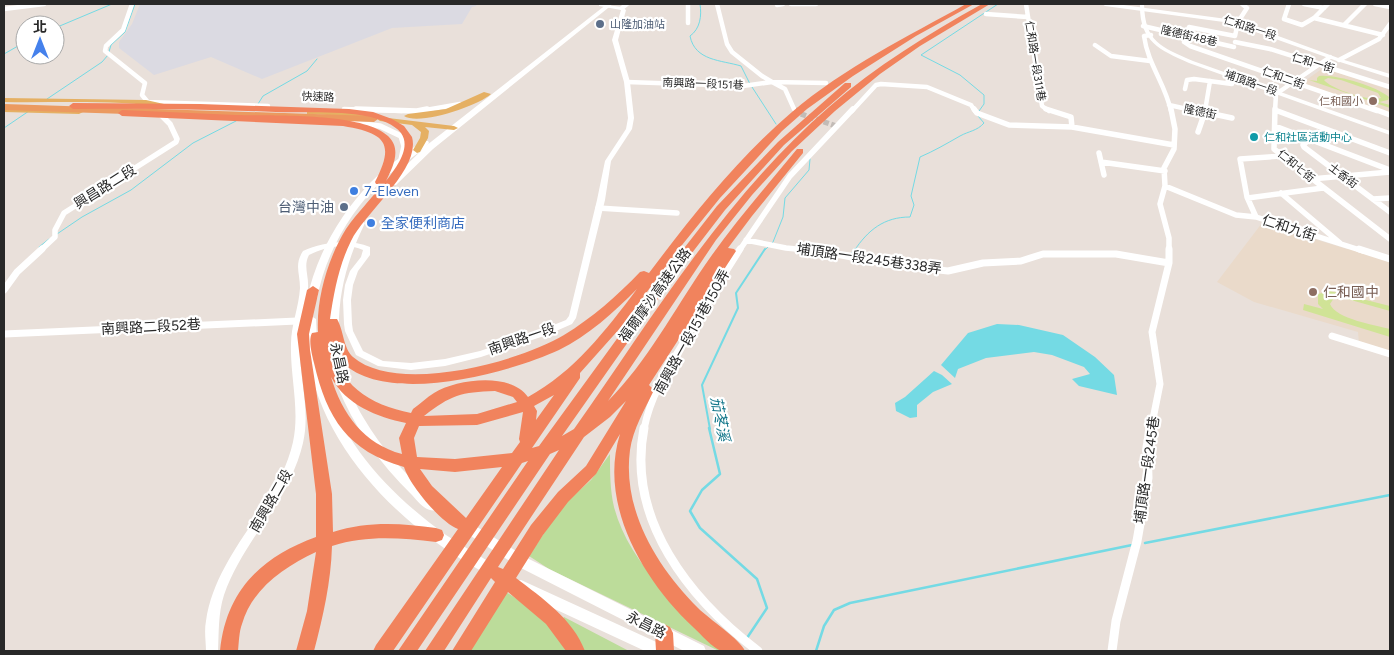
<svg xmlns="http://www.w3.org/2000/svg" width="1394" height="655" font-family="Figtree,'Noto Sans TC',sans-serif">
  <rect width="100%" height="100%" fill="#e9e0da"/>
  <path fill="#dbdae2" d="M140,4h337l-1,2 -4,1 -10,17 -70,4 -130,51 -51,-22 -57,18 -35,-27v-6l13,-18z"/>
  <path fill="#eadaca" d="M1323,68l67,22v23l-88,-30z
    M1262,223l85,26 3,-1 40,12v94l-31,-10 -1,-12 -104,-30 -37,-20z"/>
  <path fill="#bcdc9a" d="M610,454c0,18 0,36 4,53 16,60 69,102 111,144h-6l-170,-82 -20,-13 33,-50 29,-26z
    M506,592c24,15 49,33 61,59h-99z
    M564,617l65,34h-44l-23,-31z"/>
  <path fill="#d0e396" fill-rule="evenodd" d="M1319,76c16,-2 57,10 70,21l-1,3 -9,2 11,3v3l-81,-28 8,1v-3zM1328,78l13,2 37,13 3,5c-10,4 -50,-9 -57,-18z
    M1330,291l60,15v5l-50,-14 -6,1 -4,6c6,15 45,21 60,25v8l-87,-27 1,-6 19,5 -5,-5v-10z"/>
  <path fill="#74dae4" d="M997,324l22,1 44,10 32,22 19,18 3,20 -38,-9 -7,-7 18,-5 -6,-7 -32,-12 -18,-3 -48,6 -28,11 -3,9 -14,-13 27,-32z
    M934,371l8,4 10,9 -19,8 -16,13v12l-7,1 -14,-7 -1,-8 10,-6z"/>
  <g fill="none" stroke-linecap="round" stroke-linejoin="round">
    <path stroke="#74dae4" stroke-width="1" d="M700,4c2,12 0,25 -10,32 5,25 31,24 51,30l9,18
      M55,28l57,-24
      M4,54l21,-12
      M752,87l24,37
      M47,99l55,-37 6,-7 3,-10 14,-13 10,-28
      M258,104l5,-8 44,-25 10,-12
      M979,111l5,-7v-9l-24,-20 -39,-20 77,-51
      M4,128l25,-17
      M57,234l25,-17 49,-27 62,-47 43,-22
      M39,247l10,-8
      M764,251l9,-9 10,-25 2,-19 24,-28 1,-11
      M854,251c14,-21 30,-34 56,-34l4,-12 -3,-9 9,-39c14,-6 26,-13 40,-21 9,-5 17,-5 24,-13l-6,-7"/>
    <path stroke="#74dae4" stroke-width="2" d="M851,255l4,-6
      M710,429l-8,-44 36,-77 -2,-15 29,-44"/>
    <path stroke="#74dae4" stroke-width="2.5" d="M709,428l11,46 -18,16 -12,21 10,17 57,51 10,29 -20,30
      M1145,543l245,-48
      M816,651l8,-25 10,-16 16,-7 282,-58"/>
    <path stroke="#c2bbb6" stroke-width="4.5" stroke-dasharray="4.5 2" stroke-linecap="butt" d="M795,109l1,2"/>
    <path stroke="#c2bbb6" stroke-width="5.5" stroke-dasharray="5.5 2.5" stroke-linecap="butt" d="M795,109l3,4 38,13"/>
    <path stroke="#fff" stroke-width="4.5" d="M132,4l-9,26 -17,16 -1,5 40,32 -3,12 9,11
      M688,4v19
      M717,4l10,40 5,8 30,24 10,6 54,1
      M791,4h25
      M1026,4l16,102 7,5
      M1242,4l5,4 -9,14 -3,14 -46,-9 -5,15 6,4 187,65
      M1289,4l-5,15 18,6 12,-7 14,-14
      M1304,4l20,4
      M1375,4l15,3
      M777,5l6,-1
      M622,8l5,-4
      M4,9l40,-5
      M986,14l42,3
      M1314,18l69,17
      M1344,25l21,-21
      M1143,26l91,21
      M1151,35l-7,1c4,29 21,47 27,75
      M1235,42l35,7 120,38
      M1095,45l16,11 39,5
      M1339,60l40,-21 11,-15
      M627,82l116,4 29,-4 13,7 9,20
      M1185,89l2,-9 7,-1 38,5
      M146,102l122,4
      M1169,105l27,6
      M344,109l58,2
      M420,111l40,-7
      M852,111l24,-26 5,-1 46,3 44,18 4,6
      M1205,111l5,-30
      M1275,111l1,-17 54,-37"/>
    <path stroke="#fff" stroke-width="5.5" d="M356,109l61,2 10,-2
      M974,109l3,4 32,12 63,2 102,18
      M1046,109l25,8 1,10
      M1190,109l42,9
      M1275,109l-1,40 116,90
      M1374,109l16,6
      M1275,110l115,43
      M352,123l28,3 21,10 3,10 -3,14
      M1275,126l115,44
      M1198,132l8,-23
      M1309,140l-6,5 1,2 86,65
      M1099,153l5,22
      M1281,156l-41,3 7,38 9,20 107,34
      M1101,162l64,9
      M1311,179l79,-7
      M1165,186l71,29 20,2
      M1281,193l59,50
      M1248,198l75,-10
      M1373,199l17,-1
      M598,208l79,5
      M746,240l40,8 30,3
      M40,251l15,-14v-7l9,-17 112,-71 1,-3 -7,-15 -11,-11
      M739,251l51,-75 63,-67
      M1169,251v-13l-9,-34 5,-18 -1,-18 10,-19 1,-20 -4,-20"/>
    <path stroke="#fff" stroke-width="7" d="M810,249l83,16 55,6 35,-8 38,-2 22,-7h73l53,9
      M1359,249l31,10
      M4,290l13,-18 25,-23
      M4,334l293,-13
      M1332,336l58,18
      M644,429c6,-31 22,-58 38,-84 18,-33 38,-64 58,-96
      M1151,429l9,-45 -8,-52 17,-69v-14"/>
    <path stroke="#fff" stroke-width="9" d="M644,428c-18,92 46,171 114,223
      M1112,651l4,-30 21,-80 11,-63 -1,-31 4,-19"/>
    <path fill="#fff" fill-rule="evenodd" d="M599,4l23,3 4,3 -8,30 12,42 4,36 -2,11 -21,32 -6,39 -29,118 -4,6 -25,11 -66,22 -36,9 -34,4 -33,-4 -22,-11 -11,-24 -1,-7 -1,-24 2,-15 5,-14 11,-14 2,-7c-16,-8 -39,-3 -54,5 -6,11 0,21 -1,33 -1,18 -8,35 -8,53 -2,34 11,68 3,102 -13,57 -60,97 -79,152 -6,19 -5,37 -6,56h-12c0,-9 -2,-20 0,-30 6,-43 34,-79 57,-114 13,-20 25,-42 30,-65 7,-33 -3,-65 -2,-98 0,-19 8,-37 9,-56 0,-15 -6,-23 3,-37 20,-9 46,-13 67,-4v8l-12,16 -5,14 -2,15 1,24 1,7 10,20 20,10 28,2 34,-4 35,-8 61,-21 25,-10 3,-4 28,-116 8,-39 21,-32 2,-11 -4,-36 -12,-42 9,-30 -22,-4z
      M1140,4h4c1,38 17,43 49,57l197,70v4l-201,-72c-30,-13 -50,-22 -49,-59z"/>
    <path fill="#fff" fill-rule="evenodd" d="M607,4h6l-180,145 -37,36h-6v-4l37,-36z
      M1102,4h14l118,16 107,39 49,15v4l-53,-17 -106,-38 -126,-17z
      M422,141h6l1,2c-13,14 -31,23 -45,36 -34,31 -59,76 -67,120l-5,3 -3,-1 -2,-2c9,-43 33,-85 64,-117 15,-15 34,-28 51,-41z
      M361,220l4,3c-24,49 -31,91 -23,145l-1,3h-8l-1,-3c-7,-54 0,-97 25,-145z
      M311,316l5,3c1,22 1,43 8,64 20,63 69,114 122,152 16,11 34,21 52,32l2,4 -2,4 -5,2 -5,-2c-17,-10 -35,-20 -51,-32 -63,-46 -118,-111 -130,-190 -2,-11 -1,-23 -1,-34z
      M342,381l4,1c6,12 10,24 17,35 19,33 45,60 73,85l2,4 -2,4c-9,3 -18,-8 -24,-15 -33,-32 -58,-68 -75,-110l1,-3z
      M464,519l65,40 175,87 2,5h-22l-165,-84 -59,-38 -2,-4 2,-4z
      M521,580l144,66 2,5h-22l-129,-60 -2,-5 2,-5z"/>
    <path fill="#e5b063" fill-rule="evenodd" d="M484,92l7,2c-13,12 -72,32 -87,22l4,-2 38,-5z
      M4,98l142,2 27,6 -4,2c-54,-9 -110,-5 -165,-6z
      M4,108l75,2 4,2 -4,2 -75,-2z
      M307,110l69,4 4,3 74,9 4,2 -4,2 -29,-3 4,4 -1,7 -8,14 -3,1 -4,-3 7,-12 1,-6 -9,-7 -32,-4 -4,-3 -66,-4h-3z"/>
    <path fill="#eb9a60" fill-rule="evenodd" d="M4,104l370,12 4,3 -4,3 -370,-12z"/>
    <path fill="#f1835d" fill-rule="evenodd" d="M966,4h8l-58,32 -63,40 -46,33 -25,22 -62,67 -42,52 -57,77 -41,46v5l-48,70 7,-2 128,-176 50,-64 61,-64 67,-59h6v4l-67,58 -59,65 -50,65 -113,161 12,-7c79,-112 150,-231 255,-322 47,-41 99,-73 153,-103h8l-70,42 -40,28 -45,37 -43,40 -40,44 -36,45 -108,161c39,-39 66,-91 97,-136 28,-41 61,-78 92,-116h6v4l-51,63 -24,32 6,1 2,2 -87,134 5,5c-9,19 -21,39 -24,60 -8,60 27,117 68,158 11,11 43,32 47,43 -7,0 -17,2 -23,0 -10,-3 -21,-17 -29,-24 -50,-47 -95,-123 -73,-193l-24,40 -28,28 -25,33 -27,43c26,20 57,41 69,73h-19l-20,-27 -38,-32 -37,59h-19l43,-69 -4,-4 -47,73h-19l134,-201 -9,4 -133,197h-19l130,-190 -6,2 -129,188h-20l3,-6 82,-116c-17,-6 -49,-45 -54,-62 -56,-16 -77,-48 -90,-104 -2,-8 -6,-23 -2,-30l6,-1c-2,-33 10,-74 28,-103 11,-16 25,-30 37,-45h-7l-1,-2c21,-40 9,-49 -32,-56l-221,-10 -4,-3 4,-3c38,2 76,3 114,5 35,1 127,-3 152,21 14,13 5,31 -2,45 9,-12 26,-33 15,-48 -7,-9 -20,-13 -30,-16 -31,-7 -64,-4 -95,-5 -68,-3 -135,-4 -203,-3l-4,-3 4,-3 127,1 149,5 24,3 19,7 12,7 8,11c9,32 -47,75 -61,104 -12,24 -17,51 -21,78h7c7,12 6,29 16,38 44,38 166,5 211,-22 28,-17 53,-39 76,-63l4,-1 5,2c43,-57 89,-115 143,-161 53,-45 115,-75 174,-108zM637,289c-31,41 -63,83 -109,108 -17,-25 -71,-18 -94,-4 -7,4 -14,11 -21,16l-2,4c-41,-8 -75,-29 -79,-73 2,7 5,17 11,23 45,43 166,10 216,-13 29,-14 55,-38 78,-61zM331,377c15,28 46,40 75,46l-7,15 3,16c-38,-10 -60,-40 -71,-77zM495,391l18,6 4,5 -40,12 -53,2c27,-21 37,-24 71,-25zM554,395l-18,25 1,-9 -3,-5zM626,401l-40,65 -28,26 -27,33 -28,44 -5,-2 86,-130 26,-20zM523,412l-4,27 1,3 -8,11 -57,6 -38,-2 -3,-19 5,-12 58,-1zM502,467l-36,51 -34,-32 -12,-17 35,3z
      M313,286l6,4 -10,44 1,16 22,144 1,38c34,-11 68,-9 103,-4l6,2 2,5 -2,5 -6,2c-36,-4 -69,-7 -104,4 -1,36 -9,71 -18,105h-18l11,-40 9,-59c-32,15 -64,37 -74,72 -3,8 -3,18 -4,27h-18c6,-60 41,-94 96,-114v-43l-19,-160 10,-44z
      M664,624l6,3 3,6 1,18h-18l-1,-18 3,-6z"/>
  </g>
  <g fill="#5c6f8a" stroke="#fff" stroke-width="2">
    <circle cx="600" cy="24" r="5"/>
    <circle cx="344" cy="207" r="5"/>
  </g>
  <g fill="#8d6e63" stroke="#fff" stroke-width="2">
    <circle cx="1373" cy="101" r="5"/>
    <circle cx="1313" cy="292" r="5"/>
  </g>
  <circle fill="#0f9aa8" stroke="#fff" stroke-width="2" cx="1254" cy="137" r="5"/>
  <g fill="#3f7fe0" stroke="#fff" stroke-width="2">
    <circle cx="354" cy="191" r="5"/>
    <circle cx="371" cy="223" r="5"/>
  </g>
  <g text-anchor="middle" dominant-baseline="central" stroke-width="4.5" stroke-linejoin="round" paint-order="stroke">
    <g font-size="11" fill="#4e5e75" stroke="#fff" text-anchor="start">
      <text x="610" y="24">山隆加油站</text>
    </g>
    <g font-size="11" fill="#282828" stroke="#fff">
      <text transform="translate(1250 28) rotate(18)">仁和路一段</text>
      <text transform="translate(1189 36) rotate(13)">隆德街48巷</text>
      <text transform="translate(1035 61) rotate(81)">仁和路一段311巷</text>
      <text transform="translate(1313 63) rotate(17)">仁和一街</text>
      <text transform="translate(1283 78) rotate(20)">仁和二街</text>
      <text transform="translate(1251 83) rotate(19)">埔頂路一段</text>
      <text transform="translate(703 84) rotate(2)">南興路一段151巷</text>
      <text transform="translate(318 97) rotate(2)">快速路</text>
      <text transform="translate(1200 112) rotate(12)">隆德街</text>
      <text transform="translate(1296 166) rotate(39)">仁和七街</text>
      <text transform="translate(1343 176) rotate(37)">士香街</text>
    </g>
    <g font-size="11" fill="#785e54" stroke="#fff" text-anchor="end">
      <text x="1363" y="101">仁和國小</text>
    </g>
    <g font-size="11" fill="#0d838f" stroke="#fff" text-anchor="start">
      <text x="1264" y="137">仁和社區活動中心</text>
    </g>
    <g font-size="14" fill="#282828" stroke="#fff">
      <text transform="translate(105 187) rotate(-32)">興昌路二段</text>
      <text transform="translate(1289 228) rotate(18)">仁和九街</text>
      <text transform="translate(869 259) rotate(8)">埔頂路一段245巷338弄</text>
      <text transform="translate(655 295) rotate(-54)">福爾摩沙高速公路</text>
      <text transform="translate(151 327) rotate(-3)">南興路二段52巷</text>
      <text transform="translate(692 332) rotate(-61)">南興路一段151巷150弄</text>
      <text transform="translate(522 339) rotate(-19)">南興路一段</text>
      <text transform="translate(339 363) rotate(78)">永昌路</text>
      <text transform="translate(1147 470) rotate(-82)">埔頂路一段245巷</text>
      <text transform="translate(271 501) rotate(-60)">南興路二段</text>
      <text transform="translate(646 625) rotate(27)">永昌路</text>
    </g>
    <g font-size="14" fill="#366cbe" stroke="#fff" text-anchor="start">
      <text x="364" y="191">7-Eleven</text>
      <text x="381" y="223">全家便利商店</text>
    </g>
    <g font-size="14" fill="#4e5e75" stroke="#fff" text-anchor="end">
      <text x="334" y="207">台灣中油</text>
    </g>
    <g font-size="14" fill="#785e54" stroke="#fff" text-anchor="start">
      <text x="1323" y="292">仁和國中</text>
    </g>
    <g font-size="15" font-style="italic" fill="#17798c" stroke="#fff">
      <text transform="translate(720 419) rotate(79)">茄苳溪</text>
    </g>
  </g>
  <rect width="1394" height="655" fill="none" stroke="#282828" stroke-width="10"/>
  <g transform="translate(40 40)"><circle r="24" fill="#ffffff" stroke="#a9a9a9"/>
  <path d="M0-4L9 19L0 12L-9 19Z" fill="#4581ec"/>
  <text y="-8" font-size="14" font-weight="bold" text-anchor="middle" fill="#282828">北</text>
  </g>
</svg>
